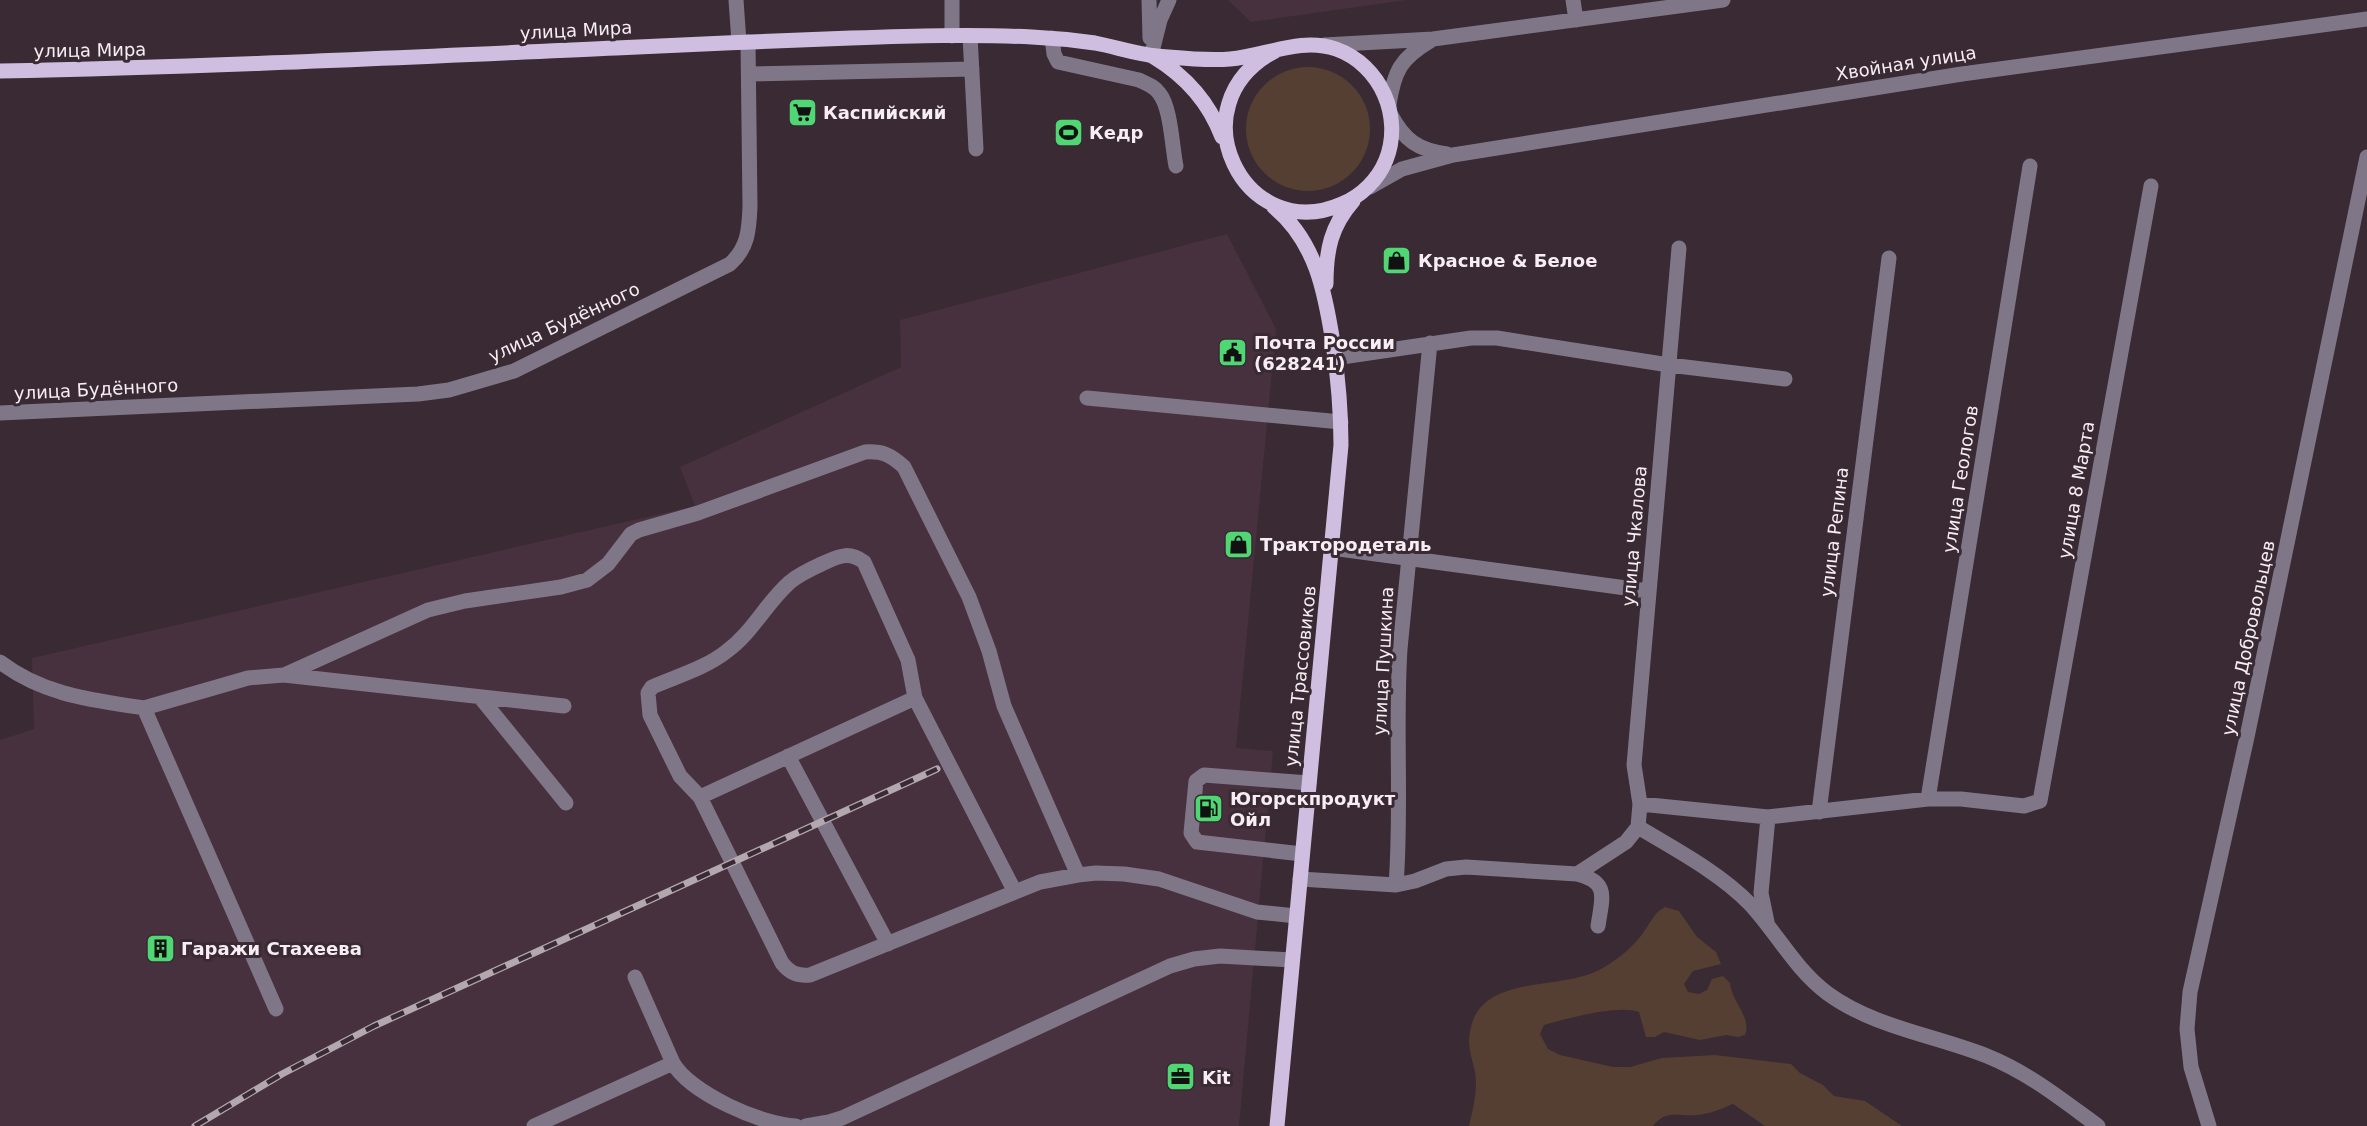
<svg xmlns="http://www.w3.org/2000/svg" width="2367" height="1126" font-family="'DejaVu Sans',sans-serif">
  <rect width="100%" height="100%" fill="#392a33"/>
  <path fill="#47313e" d="M1228,0h178l-155,22z
    M1227,234l49,95 -40,419 37,3 -34,375h-1239v-386l34,-11 -2,-71 663,-152 -15,-39 221,-100 -1,-47z"/>
  <path fill="#553f33" d="M1246 129a62 62 0 1 1 124 0a62 62 0 1 1-124 0Z
    M1665,907l14,4 18,26 19,15 5,12 -28,7 -9,13 4,8 11,2 8,-4 5,-11 11,-3 7,7c2,20 22,34 15,52l-7,2 -12,-2 -26,5 -36,-8 -9,5h-9l-7,-25c-20,-8 -74,7 -95,13l-4,9 8,15 12,6 53,12h17l32,-9 53,-3 76,9 9,9 23,12 11,11 31,5 37,25h-137l-32,-22c-12,5 -23,10 -37,11 -17,2 -30,-6 -43,11h-184c4,-17 9,-36 6,-54 -3,-15 -8,-25 -5,-40 9,-60 91,-40 131,-63 17,-10 33,-22 44,-39 7,-10 9,-17 20,-23z"/>
  <g fill="none" stroke-linecap="round" stroke-linejoin="round">
    <path stroke="#7f7788" stroke-width="15" d="M736,0l3,42
      M952,0v36
      M1149,0l1,38
      M1573,0l3,20
      M970,36l6,113
      M1052,38l2,16 4,8 81,18c8,4 15,6 20,13 12,14 13,54 17,73
      M1324,45l109,-6 290,-39
      M1151,56l9,-36 9,-20
      M749,74l223,-5
      M1389,105c5,-34 12,-47 41,-64
      M1391,115c13,25 27,35 56,39
      M1370,187l32,-18 51,-14 509,-81 405,-55
      M1335,358l136,-20h26l172,27 116,14
      M1087,398l254,24
      M0,413l418,-19 31,-4 65,-19 216,-107c18,-16 19,-34 20,-57l-2,-165
      M1332,548l316,43
      M0,662c43,33 92,38 144,46l132,301
      M284,675l280,31
      M480,697l86,106
      M144,708l104,-30 36,-3 144,-65 37,-9 96,-14 26,-7 21,-16 23,-30 8,-4 59,-17 167,-61c18,-1 26,3 39,15l65,130 20,54 15,55 74,169
      M788,756l100,188
      M700,797l215,-99
      M1928,799l102,-633
      M1640,804l128,13 160,-18h33l63,7 16,-5 111,-615
      M1819,812l70,-554
      M1638,827l2,-23 -6,-39 45,-517
      M1638,827c37,22 82,46 112,77 27,29 45,65 77,89 46,34 107,42 160,63 42,17 74,43 111,70
      M1302,854l-105,-12 -6,-9 5,-52 8,-6 105,8
      M1577,874c33,8 25,24 21,52
      M1300,879l96,6 19,-4 31,-12 20,-2 111,7 49,-32 12,-15
      M1396,885c6,-78 -1,-157 4,-236l30,-306
      M1015,892l-100,-194 -7,-38 -44,-98c-14,-10 -23,-7 -38,0 -13,6 -25,11 -36,20 -24,21 -37,50 -63,69 -21,17 -50,25 -75,36l-4,6 2,22 30,61 20,21 82,166c8,10 15,13 28,12l230,-93 38,-7 18,-2 28,1 35,5 98,33 39,4
      M1767,922l-6,-29 7,-76
      M673,1063c17,30 89,62 123,63
      M534,1126l139,-63 -38,-86
      M806,1126l23,-4 13,-4 328,-152 24,-7 26,-3 72,4
      M2209,1126l-18,-59 -4,-38 3,-37 57,-255 120,-580"/>
    <path stroke="#d0bee1" stroke-width="15" d="M1154,57c33,20 55,45 68,80
      M0,71c205,-4 410,-14 616,-23 78,-4 157,-7 235,-10 60,-2 121,-4 181,-1 21,1 42,3 63,6 21,4 41,11 62,13 24,2 49,5 73,3 36,-3 70,-22 106,-10 45,16 67,68 50,111 -8,20 -25,36 -44,44 -97,43 -169,-99 -67,-153
      M1274,207c42,35 51,85 59,136 5,34 8,68 8,102l-64,681
      M1326,284c0,-34 5,-58 27,-83"/>
    <defs>
      <path id="rail" d="M195,1126l87,-52 92,-48 563,-257"/>
    </defs>
    <use href="#rail" stroke="#b4a8b0" stroke-width="7"/>
    <use href="#rail" stroke="#392a33" stroke-width="4.5" stroke-dasharray="14" stroke-linecap="butt"/>
  </g>
  <defs>
    <symbol id="supermarket-square" viewBox="-11 -11 22 22"><rect x="-9" y="-9" width="18" height="18" rx="4" fill="#51d674" stroke="#392a33"/><path d="M-6-5.5h2.5l.6 2H6L4.5 2H-2.5L-4.4-4H-6ZM-1.5 3.2a1.3 1.3 0 1 0 .1 0ZM3 3.2a1.3 1.3 0 1 0 .1 0Z" fill="#111"/></symbol>
    <symbol id="stadium-square" viewBox="-11 -11 22 22"><rect x="-9" y="-9" width="18" height="18" rx="4" fill="#51d674" stroke="#392a33"/><path d="M0-5a6.5 5 0 1 0 0 10a6.5 5 0 1 0 0-10ZM-3.5-1.8h7v3.6h-7Z" fill="#111"/></symbol>
    <symbol id="shop-square" viewBox="-11 -11 22 22"><rect x="-9" y="-9" width="18" height="18" rx="4" fill="#51d674" stroke="#392a33"/><path d="M-5-2.5h2.3a2.7 3.5 0 0 1 5.4 0H5L5.5 6h-11ZM-1.5-2.5h3a1.5 2.3 0 0 0-3 0Z" fill="#111"/></symbol>
    <symbol id="civic-square" viewBox="-11 -11 22 22"><rect x="-9" y="-9" width="18" height="18" rx="4" fill="#51d674" stroke="#392a33"/><path d="M-.6-6.5H3V-4.5H.6V-3L4-1V1h2V6H-6V1h2V-1L-.6-3ZM-1.2 2.5V6h2.4V2.5Z" fill="#111"/></symbol>
    <symbol id="fuel-square" viewBox="-11 -11 22 22"><rect x="-9" y="-9" width="18" height="18" rx="4" fill="#51d674" stroke="#392a33"/><path d="M-5.5-6h7V0h2V4h1.3V-2.5L3-4.5l.8-.8L6-3V5H2.5V1h-1V6h-7ZM-4.2-4.7v3.2H.2V-4.7Z" fill="#111"/></symbol>
    <symbol id="building-square" viewBox="-11 -11 22 22"><rect x="-9" y="-9" width="18" height="18" rx="4" fill="#51d674" stroke="#392a33"/><path d="M-4-6H4V6H1V3H-1V6H-4ZM-2.5-4.3h1.7v1.8h-1.7ZM.8-4.3h1.7v1.8H.8ZM-2.5-1h1.7V.8h-1.7ZM.8-1h1.7V.8H.8Z" fill="#111"/></symbol>
    <symbol id="office-square" viewBox="-11 -11 22 22"><rect x="-9" y="-9" width="18" height="18" rx="4" fill="#51d674" stroke="#392a33"/><path d="M-6-3h4V-5.5h4V-3h4V5H-6ZM-1-4.5V-3h2v-1.5ZM-6 0V1H6V0Z" fill="#111"/></symbol>
  </defs>
  <g fill-rule="evenodd">
    <use href="#supermarket-square" x="786" y="96" width="33" height="33"/>
    <use href="#stadium-square" x="1052" y="116" width="33" height="33"/>
    <use href="#shop-square" x="1380" y="244" width="33" height="33"/>
    <use href="#civic-square" x="1216" y="336" width="33" height="33"/>
    <use href="#shop-square" x="1222" y="528" width="33" height="33"/>
    <use href="#fuel-square" x="1192" y="792" width="33" height="33"/>
    <use href="#building-square" x="144" y="932" width="33" height="33"/>
    <use href="#office-square" x="1164" y="1060" width="33" height="33"/>
  </g>
  <g text-anchor="middle" dominant-baseline="central" stroke-width="6" stroke-linejoin="round" paint-order="stroke">
    <g font-size="18" fill="#f7edf3" stroke="#392a33">
      <text transform="translate(576 30) rotate(-3)">улица Мира</text>
      <text transform="translate(90 50) rotate(-1)">улица Мира</text>
      <text transform="translate(1906 63) rotate(-9)">Хвойная улица</text>
      <text transform="translate(564 322) rotate(-25)">улица Будённого</text>
      <text transform="translate(96 389) rotate(-3)">улица Будённого</text>
      <text transform="translate(1960 479) rotate(-81)">улица Геологов</text>
      <text transform="translate(2076 490) rotate(-80)">улица 8 Марта</text>
      <text transform="translate(1834 532) rotate(-83)">улица Репина</text>
      <text transform="translate(1634 536) rotate(-85)">улица Чкалова</text>
      <text transform="translate(2248 638) rotate(-78)">улица Добровольцев</text>
      <text transform="translate(1383 661) rotate(-87)">улица Пушкина</text>
      <text transform="translate(1300 676) rotate(-84)">улица Трассовиков</text>
    </g>
    <g font-size="18" font-weight="bold" fill="#f7edf3" stroke="#392a33" text-anchor="start">
      <text x="823" y="112">Каспийский</text>
      <text x="1089" y="132">Кедр</text>
      <text x="1418" y="260">Красное &amp; Белое</text>
      <text x="1254" y="342">Почта России<tspan x="1254" dy="21">(628241)</tspan></text>
      <text x="1260" y="544">Трактородеталь</text>
      <text x="1230" y="798">Югорскпродукт<tspan x="1230" dy="21">Ойл</tspan></text>
      <text x="181" y="948">Гаражи Стахеева</text>
      <text x="1202" y="1077">Kit</text>
    </g>
  </g>
</svg>
